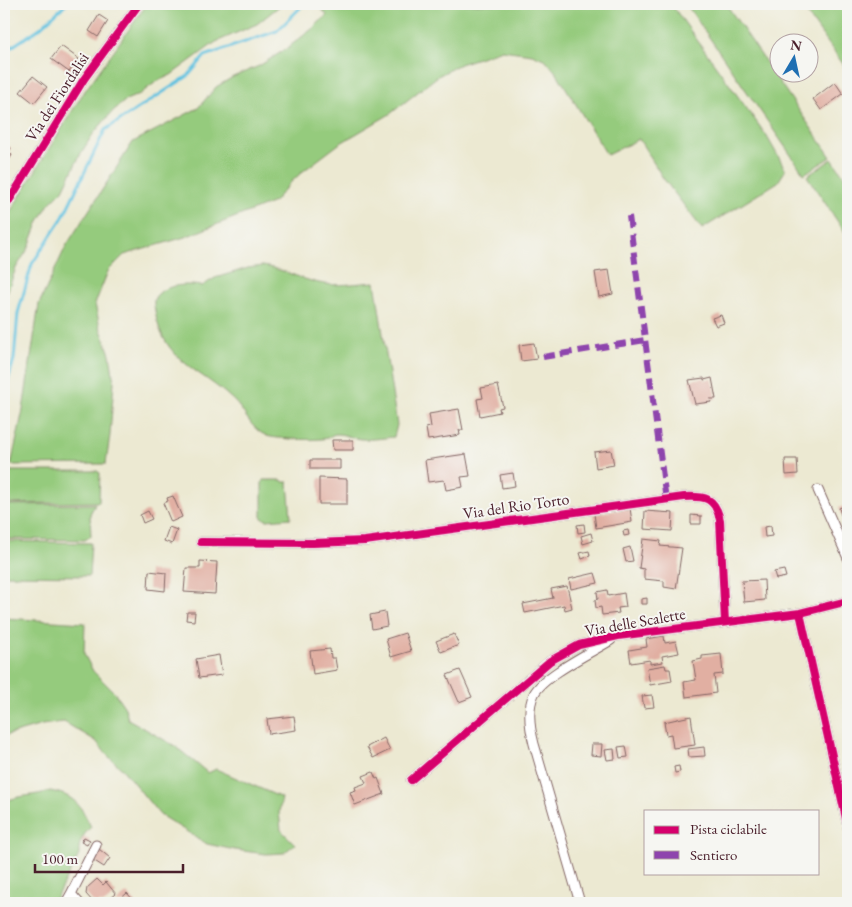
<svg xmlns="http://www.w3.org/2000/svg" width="852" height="907" font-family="'EB Garamond',serif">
  <rect width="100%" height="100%" fill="#f6f6f2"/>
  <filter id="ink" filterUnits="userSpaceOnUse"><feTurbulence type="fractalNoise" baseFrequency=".02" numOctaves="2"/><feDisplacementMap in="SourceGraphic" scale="10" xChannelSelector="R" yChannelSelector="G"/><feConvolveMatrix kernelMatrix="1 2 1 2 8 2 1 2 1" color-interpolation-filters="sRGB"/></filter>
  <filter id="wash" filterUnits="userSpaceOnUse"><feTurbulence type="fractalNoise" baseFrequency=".0096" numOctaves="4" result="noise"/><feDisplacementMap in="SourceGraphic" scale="20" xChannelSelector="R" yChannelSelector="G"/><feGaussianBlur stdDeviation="1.12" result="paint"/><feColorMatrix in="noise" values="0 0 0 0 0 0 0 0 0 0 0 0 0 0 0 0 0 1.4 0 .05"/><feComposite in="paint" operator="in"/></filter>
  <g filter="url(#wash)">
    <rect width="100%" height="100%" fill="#ece9d2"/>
    <path fill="#95cb7d" stroke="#707554" d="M147,4h135l-25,20 -41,18 -45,33 -15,7 -16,12 -14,6 -13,11 -20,23 -12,19 -18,37 -14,14 -10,17 -11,28 -12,19 -12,33v-79l78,-127z
      M317,4h354l95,131 16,28 3,8 -7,11 -76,47 -39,-51 -24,-39 -32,16 -49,-80 -12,-15 -14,-6 -30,-4 -42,14 -22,12 -48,38 -51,30 -37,28 -13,12 -15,18 -89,35 -61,18 -16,16 -13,33 5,23 10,27 4,28 -4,53 -4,29 -95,1 12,-55 16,-106 27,-58 67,-104 65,-34 18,-21 17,-10 26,-11 27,-17 26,-20 15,-14z
      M686,4h40l105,153 -27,17z
      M800,4h48v67z
      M832,159l16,23v55l-41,-61z
      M263,266c20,3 37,13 56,17 18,4 37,0 56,-1l22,143 -3,12c-12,1 -27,4 -38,1 -7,-1 -12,-4 -19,-4 -5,0 -5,2 -10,4 -8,3 -53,1 -60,-2 -17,-7 -22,-25 -34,-36 -32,-31 -70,-38 -78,-89 -1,-6 -3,-12 3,-17 9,-10 31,-10 44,-8l13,-8 33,-10z
      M4,471h93l3,2 -1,29 -95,2z
      M264,480h18l1,2h5l3,36 -24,2 -5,-2v-35z
      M95,504l-5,10 1,22 -6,4 -81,-1v-34z
      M4,541l87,2 -2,33 -85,-1z
      M4,618l81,5 -1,31 9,17 22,22 10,15 3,11 47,27 33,27 8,-4 66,29 -3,14 2,18 14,14 -11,9 -18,1 -31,-4 -28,-6 -47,-29 -37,-45 -16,-15 -11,-14 -32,-19 -22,3 -38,11z
      M50,791c25,4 31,15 41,36 -9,9 -13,16 -12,28l-26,48h-49v-101c14,-7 31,-6 46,-11z"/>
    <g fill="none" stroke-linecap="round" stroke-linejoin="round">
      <path stroke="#61c2e0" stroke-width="3" d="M4,52l36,-24 26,-24
        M4,395l10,-36 4,-46 14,-49 31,-47 42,-87 83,-54 17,-20 72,-25 27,-27"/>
    </g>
    <g id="blocks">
      <path fill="#e1afa2" d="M99,15l9,6 -10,16 -9,-6z
        M61,46l18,13 -10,13 -18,-13z
        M33,76l14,11 -13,16 -14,-11z
        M835,82l8,12 -22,16 -8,-11z
        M5,144l6,4 -3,4 4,3 -8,13z
        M609,270l4,24 -14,3 -4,-25z
        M721,315l3,8 -8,3 -4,-8z
        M534,343l3,16 -16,2 -2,-16z
        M704,378v2l8,-2 4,21h-6l1,3 -16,2 -6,-24z
        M498,385l5,22 -4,1 1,4 -20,4 -3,-17 6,-1 -2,-10z
        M459,409l4,21h-4l1,5 -32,5 -2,-12 5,-1 -2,-13z
        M332,440h21v10h-20z
        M611,450l3,15 -18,3 -2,-16z
        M466,454l4,22 -9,1 2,10 -17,3 -2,-10 -16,2 -3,-22z
        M785,459h12l1,15 -12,1z
        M310,460h30v9h-30z
        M513,473l2,13 -13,2 -2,-13z
        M319,478l28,1v25h-28z
        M173,496l9,21 -11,5 -8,-19 5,-2 -1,-3z
        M844,506l3,8 -6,1 -2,-7z
        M630,508l2,14 -36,6 -2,-14z
        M148,511l4,8 -9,4 -3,-8z
        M645,511l28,2 -1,18 -28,-2z
        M691,515l10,1v8h-10z
        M584,524l1,8 -7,1 -1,-8z
        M771,526l1,10 -7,1 -1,-10z
        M169,527l8,3 -5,14 -8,-3z
        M628,530l1,5 -5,1 -1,-5z
        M591,533l2,8 -10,3 -2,-8z
        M643,539l18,2 -1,5 22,2 -6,41 -12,-2v-6l-20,-2v-10l-5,-1z
        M630,547l3,14 -7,1 -3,-13z
        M589,551l1,5 -8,3 -2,-6z
        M200,561l17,1 -2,32 -31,-2 2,-24h14z
        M784,570l2,7 -10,2 -2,-7z
        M149,571l17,2 -1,18 -17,-2z
        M595,573l3,10 -27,6 -2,-10z
        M764,580l1,20 -21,2 -2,-21z
        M567,586l5,22 -7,2 -1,-5 -39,8 -2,-9 30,-6 -2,-9z
        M607,590l1,6 16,-3 2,14 -8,1 1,5 -17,2 -1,-8 -5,1 -1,-8 3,-1 -1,-7z
        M647,598v6h-6v-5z
        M187,612h8l-1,9 -8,-1z
        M385,612l2,14 -15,3 -2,-14z
        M405,633l6,18 -20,6 -5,-18z
        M454,634l5,11 -18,7 -5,-11z
        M664,636l1,7 11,-2 3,12 -17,3 1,6 -13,2v-4l-19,3 -2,-13 18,-3 -1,-8z
        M330,649l1,9h4l2,12 -24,4 -3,-23z
        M721,654l2,20 -9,1 2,18 -30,4 -2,-15 12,-2 -3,-19 9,-2v-3z
        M219,655l3,20 -23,3 -3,-19z
        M665,665l1,4h4l2,12 -22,4 -3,-17z
        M460,670l12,27 -13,5 -12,-27z
        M652,695l2,12 -10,1 -2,-12z
        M294,716l2,14 -27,4 -2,-15z
        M691,716l4,29 -22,3 -2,-14 -5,1 -2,-13z
        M384,738l6,12 -17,8 -6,-11z
        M592,744h10l-1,12 -10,-1z
        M626,746l2,11 -8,1 -2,-11z
        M704,747l1,9 -16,1 -1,-8z
        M614,749l1,10 -8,1 -2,-10z
        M679,766l1,6 -5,1 -1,-6z
        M373,772l3,7 2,-1 6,16 -29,11 -5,-13 6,-2 -1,-3 11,-4 -3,-7z
        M84,837l6,3 -3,5 -6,-3z
        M99,849l11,9 -6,9 -11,-7z
        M97,879l6,6 3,-3 10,12 -11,9h-11l-8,-9 1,-6z
        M127,893l9,10h-20z"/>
    </g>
  </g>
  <g filter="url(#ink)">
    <use href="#blocks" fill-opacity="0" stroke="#836665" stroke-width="1"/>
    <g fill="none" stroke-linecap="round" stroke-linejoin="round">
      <defs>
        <path id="street" d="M4,209l80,-130 55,-75
          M818,490l30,68
          M201,542l112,1 52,-2 319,-44c21,-1 31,0 36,23l5,102
          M800,613l48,214
          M411,780l139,-119 29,-16 39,-9 182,-23 48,-12
          M71,894l25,-49
          M66,903l5,-9 8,9
          M580,903l-46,-159c-4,-15 -7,-35 0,-50 10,-19 58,-42 77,-54"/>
      </defs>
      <use href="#street" stroke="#836665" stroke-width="11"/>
      <use href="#street" stroke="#fff" stroke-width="9"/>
      <path stroke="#8e44ad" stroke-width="6" stroke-dasharray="12 6" stroke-linecap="butt" d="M629,216l37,284
        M543,357l102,-17"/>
      <defs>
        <path id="cycleway" d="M4,209l80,-130 55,-75
          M201,542l112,1 52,-2 319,-44c21,-1 31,0 36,23l5,102
          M800,613l48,214
          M411,780l139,-119 29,-16 39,-9 182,-23 48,-12"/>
      </defs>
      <use href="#cycleway" stroke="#f6f6f2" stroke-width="11"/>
      <use href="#cycleway" stroke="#d6006c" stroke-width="8"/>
    </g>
  </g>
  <g text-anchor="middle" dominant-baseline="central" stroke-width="4" stroke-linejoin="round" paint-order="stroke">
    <g font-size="16" fill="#4a1f2b" stroke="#f6f6f2">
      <text transform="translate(57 97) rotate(-57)">Via dei Fiordalisi</text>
      <text transform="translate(516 506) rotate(-8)">Via del Rio Torto</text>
      <text transform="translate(635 622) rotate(-10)">Via delle Scalette</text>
    </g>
  </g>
  <rect width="852" height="907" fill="none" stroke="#f6f6f2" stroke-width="20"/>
  <rect x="644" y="810" width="175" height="65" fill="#f6f6f2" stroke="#b1a0a2"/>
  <rect x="654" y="826" width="25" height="8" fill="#d6006c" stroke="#b1a0a2"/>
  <text x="690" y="834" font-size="15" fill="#4a1f2b">Pista ciclabile</text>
  <rect x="654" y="851" width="25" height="8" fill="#8e44ad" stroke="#b1a0a2"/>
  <text x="690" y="860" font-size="15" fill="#4a1f2b">Sentiero</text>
  <g transform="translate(794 58) rotate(9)"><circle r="24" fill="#f6f6f2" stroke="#b1a0a2"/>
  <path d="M0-4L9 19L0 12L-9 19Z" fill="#1f6fb2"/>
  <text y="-8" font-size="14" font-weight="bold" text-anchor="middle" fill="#4a1f2b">N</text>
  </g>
  <path d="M35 864v8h148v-8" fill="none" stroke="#4a1f2b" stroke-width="2.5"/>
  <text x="42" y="864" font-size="15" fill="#4a1f2b" stroke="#f6f6f2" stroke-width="4" paint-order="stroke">100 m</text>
</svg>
